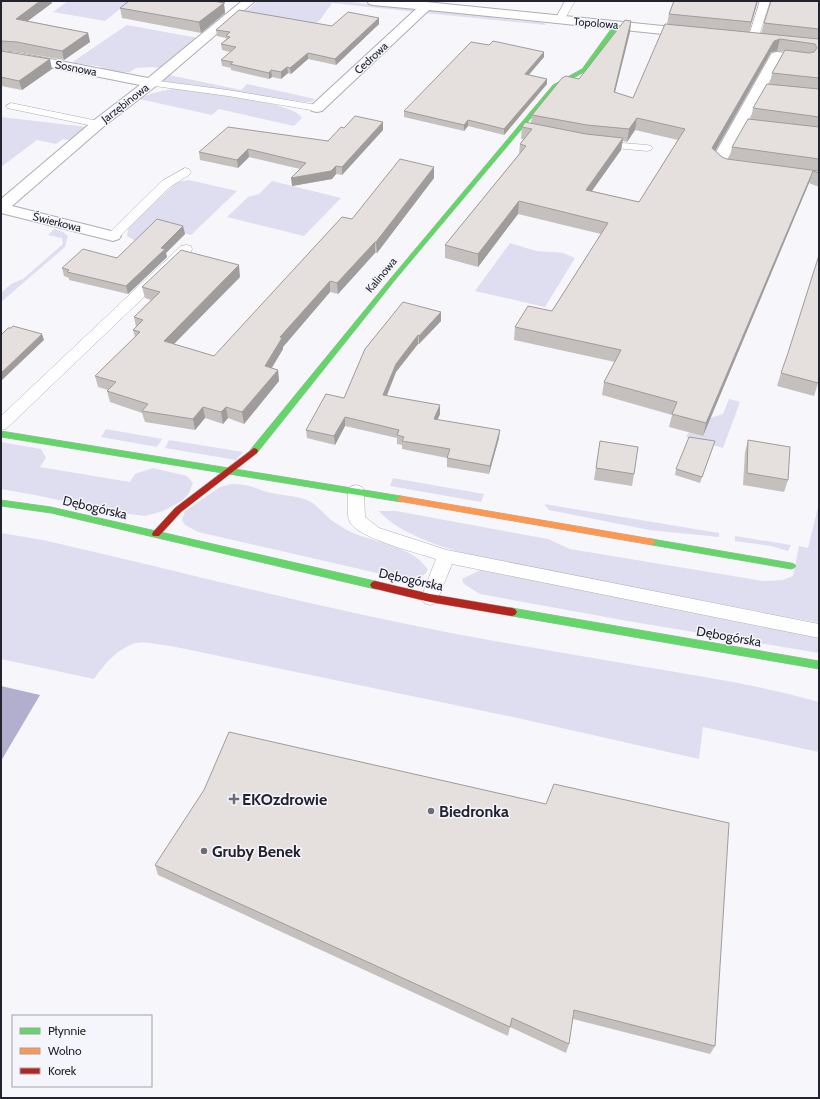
<svg xmlns="http://www.w3.org/2000/svg" width="820" height="1099" font-family="Cabin,sans-serif">
  <rect width="100%" height="100%" fill="#f6f6fb"/>
  <path fill="#dfdef0" d="M68,1h62l-25,20 -52,-9z
    M258,1h86l39,5 36,2 -3,4 -84,-9 -12,17 -6,5 -70,-12z
    M427,9l57,6 12,3 40,4 8,1 2,2 -122,-12z
    M127,25l71,13 -37,30 -9,-1 -16,1 -6,4h-10l-12,-2 -10,-4 -25,-3 1,-2z
    M197,52l-28,23 72,15 6,-6 68,15 -3,3h-7l-113,-17 -19,-1 -11,-4 8,-8z
    M173,89c20,0 122,13 129,29l-8,8 -75,-17 -7,6 -73,-16c11,-6 22,-8 34,-10z
    M1,117l86,10 -14,14 -10,-2 -7,5 -19,-4 -36,27z
    M189,180l48,11 -46,44 -33,-8 -17,17 -14,-8 1,-6 -2,-1 51,-47z
    M272,181l69,17 -37,38 -77,-19 21,-20 11,-3z
    M54,229l9,3 5,4 -3,11 -64,55v-9l10,-9 12,-5 40,-35 -1,-6 -14,-3z
    M510,243l26,8 27,2 12,5 -30,49 -70,-16z
    M729,399l11,3 -17,46 -37,-11c7,-14 23,-19 37,-23z
    M106,429l56,10 -5,8 -56,-10z
    M169,440l74,12 -7,8 -71,-12z
    M1,442l40,7 5,9 -6,9 90,15 5,-8 18,-6 34,8 6,7 -4,10 -7,8 -19,10 -18,5 -31,-4 -74,-16 -39,-7z
    M393,478l91,16 -3,8 -91,-16z
    M232,484c11,0 19,2 29,6 15,6 33,4 48,11 8,4 14,12 21,18 4,3 10,7 15,10 25,14 67,15 83,41 -5,9 -15,9 -25,9l-205,-47 -13,-7 -3,-5 3,-9 35,-24z
    M819,503v120l-341,-66c-29,-7 -80,-23 -99,-46h17l152,28 22,10 193,32 20,-1 10,-4 6,-30 9,2z
    M544,504l175,29v4l-70,-7 -100,-20z
    M1,533l42,7c136,31 271,67 408,93 59,11 118,21 177,31 64,11 128,20 191,38v50l-116,-25 -4,32 -186,-42 -342,-71c-11,-1 -25,-5 -35,-3 -18,5 -32,21 -42,36l-93,-20z
    M735,536l56,9 -3,6 -17,-5 -36,-5z
    M480,570l339,67v16l-197,-33 -142,-26 -16,-10 -2,-5z"/>
  <path fill="#b1afcd" d="M1,686l39,9 -39,66z"/>
  <g fill="none" stroke-linecap="round" stroke-linejoin="round">
    <defs>
      <path id="lane" d="M565,1h10l-12,21h-6l-2,-2z
        M760,1h10l-12,38 -5,3 -5,-3z
        M151,80l77,10 89,15 5,3 -5,3 -89,-15 -81,-11 -1,-2 1,-2z
        M11,103l87,18 6,3 -6,3 -91,-19 -1,-2z
        M598,141l49,4 4,1 2,2 -2,2 -4,1 -53,-5 -2,-2 2,-2z
        M185,168l4,1 2,3 -2,3 -19,12 -53,52h-8l-2,-3 2,-3 53,-52z
        M186,245l5,1 1,3 -1,3 -185,177 -5,1v-14l180,-170z
        M356,485l6,2 2,4 1,26 14,11 68,22 372,74v14l-367,-74 -16,39 -6,2 -6,-2 -3,-5 15,-39c-18,-6 -79,-21 -86,-37 -4,-8 -2,-22 -2,-31l2,-4z"/>
      <path id="street" d="M242,1h13l-99,85 -53,41 -91,79 107,27 2,3 -2,3 -6,2 -112,-28v-14l92,-78 47,-36 -121,-24 -18,-2v-8l18,2 129,25z
        M367,1l59,1 266,27 5,1 1,3 -1,3 -5,1 -263,-27 -107,101 -5,1 -5,-1 -2,-3 2,-3 104,-96 -43,-4 -4,-1z
        M777,52l42,4v8l-38,-4 -54,100 21,4 3,3 -3,3c-11,3 -29,1 -37,-9l59,-105 2,-3z"/>
      <path id="fast" d="M615,24l5,1 -34,46 -29,16 -162,193 -138,173h-6l-1,-2 1,-2 140,-171 162,-193 29,-16z
        M1,431l400,65 4,3 -4,3 -400,-65z
        M1,500l50,7 324,74 3,1 2,3 -2,3 -3,1 -324,-76 -50,-7z
        M652,539l139,24 3,1 2,2 -2,2 -3,1 -139,-24 -4,-3z
        M512,608l307,53v8l-307,-53 -3,-1 -2,-3 2,-3z"/>
      <path id="slow" d="M401,496l251,43 4,3 -4,3 -254,-44 -1,-2z"/>
      <path id="jam" d="M254,448l3,1 1,2 -1,2 -76,59 -22,24h-6l-1,-2 1,-2 22,-24z
        M375,581l55,13 82,14 3,1 2,3 -2,3 -3,1 -82,-14 -58,-14 -2,-3 2,-3z"/>
    </defs>
    <use href="#lane" stroke="#adadb5" stroke-width="1"/>
    <use href="#street" stroke="#adadb5" stroke-width="2"/>
    <use href="#fast" stroke="#adadb5" stroke-width="1"/>
    <use href="#slow" stroke="#adadb5" stroke-width="1"/>
    <use href="#jam" stroke="#adadb5" stroke-width="1"/>
    <use href="#lane" fill="#fefefe" fill-rule="evenodd"/>
    <use href="#street" fill="#fefefe" fill-rule="evenodd"/>
    <use href="#fast" fill="#63d668" fill-rule="evenodd"/>
    <use href="#slow" fill="#ff974d" fill-rule="evenodd"/>
    <use href="#jam" fill="#b3261e" fill-rule="evenodd"/>
  </g>
  <path fill="#c5c0be" fill-rule="evenodd" d="M1,1l51,2 -24,18 60,12 2,9 -26,18 -45,-8 -18,-2z
    M674,1h84l-9,31 12,2 3,-11 55,-22v186l-10,-4 -106,253 -34,-9 3,-12 -70,-20 2,-13 11,-20 -101,-22 1,-13 37,-16 49,-77 -83,-20 -40,53 -33,-9v-13l74,-91 1,-10 4,-5h-3l1,-12 9,-4 1,-8 47,-36 52,-58 -1,11 -15,60 18,6 34,-74 2,-10zM777,51h7l-12,22 -2,11 -17,24 -2,11 -19,28 -3,12 60,8 -62,-8 -5,-2 -7,-6 56,-99zM635,130l43,10 -39,62 -47,-11 29,-41 2,-9 4,1z
    M225,3l-1,1 1,9 -24,20 -79,-15 -2,-10z
    M379,18v6l-43,41 -28,-6 -17,15 -3,-1 -7,6 -9,-2 -3,2 -38,-9v-2l-9,-2 -1,-6 9,-8 -8,-2 -1,-6 5,-5v-1l-9,-2 -1,-6 116,-4z
    M489,45l55,7v5l-15,18 18,4v5l-43,51 -36,-9 -4,5 -60,-14v-6z
    M1,51l51,18 -30,21 -21,-4z
    M383,122v8l-41,45 -6,-1 -4,5 -40,7 8,-17 -51,-12 -11,11 -38,-8 -1,-8 129,-11 16,-13z
    M434,167v11l-57,75h-2l-37,41 -8,-2 -47,55v2l-11,19 6,2 1,11 -35,43 -16,-6 -5,6 -18,-6 -10,12 -50,-8 -3,-9 -32,-11 -3,-11 1,-1 -10,-3 -3,-11 40,-39 -2,-7 3,-3 -2,-10 17,-17 -6,-2 -3,-11 98,-10 -66,67 40,12 138,-137z
    M183,226l2,8 -19,19 1,4 -39,37 -59,-14v-2l-5,-2 -2,-8 55,-10z
    M403,302l38,19 -22,23h-1l-22,28 -9,24 53,9v9l-3,6 62,18 -10,36 -42,-7v-9l-45,-9v-4l-5,-1v-6l-52,-12 -10,19 -28,-7 -1,-8 38,-32z
    M781,373l38,7 -5,16 -37,-10z
    M748,440l40,40 -4,12 -41,-7 2,-33z
    M600,441l34,33 -2,12 -38,-6z
    M713,447l-13,36 -25,-8 1,-6z
    M155,865l560,181 -5,8 -137,-35 -4,25 -3,9 -56,-26 -2,9 -350,-161z"/>
  <path fill="#a09c9b" d="M40,1h11l1,2 -34,25 -2,-9z
    M213,1h11l1,2 -1,1 1,9 -24,20 -2,-11z
    M757,1h1l-10,32 3,-11z
    M379,18v6l-43,41 -1,-6z
    M631,21l-1,11 -18,72 2,-12z
    M88,33l2,9 -26,18 -2,-9z
    M780,39l-3,12 -6,1 -61,108 2,-12 62,-107z
    M544,52v5l-20,23 1,-6z
    M308,53v6l-17,15 -1,-6z
    M50,59l2,10 -30,21 -3,-9z
    M287,67l1,6 -7,6v-7z
    M271,70l1,7 -3,2v-6z
    M547,79v5l-43,51v-6z
    M637,118l-2,12 -8,12 2,-13z
    M468,120v6l-4,5v-6z
    M383,122v8l-41,45v-8z
    M623,138l-2,12 -37,52 2,-12z
    M248,149l1,8 -11,11 -1,-8z
    M336,166v8l-4,5 -40,7 -1,-8z
    M434,167v11l-57,75 -1,-11z
    M813,171l-4,12 -106,253 3,-13z
    M519,201l-1,13 -40,53v-13z
    M183,226l2,8 -19,19 1,4 -39,37 -2,-8 35,-38z
    M375,242v11l-37,41 -1,-11z
    M239,265l1,12 -74,75 -2,-11z
    M330,281v11l-47,55v2l-17,28 -1,-11 15,-29z
    M441,312v9l-22,23v-8z
    M42,334l2,6 -43,41v-8z
    M418,335v9l-22,28 -13,32v-9l13,-31z
    M278,370l1,11 -35,43 -2,-12z
    M440,405v9l-6,14v-9z
    M203,407l2,11 -10,12 -2,-11z
    M226,407l2,11 -5,6 -2,-12z
    M345,417v9l-10,19 -1,-9z
    M500,430l-1,8 -10,36 1,-8z"/>
  <path fill="#e5dfdd" stroke="#a09c9b" d="M1,1h39l-24,18 72,14 -26,18 -45,-9 -16,-1z
    M129,1h84l11,2 -25,19 -79,-14z
    M674,1h83l-6,21 -82,-8z
    M771,1h48v28l-55,-6z
    M239,10l93,16 16,-14 31,6 -44,41 -27,-6 -18,15 -3,-1 -6,5 -10,-2 -2,3 -39,-9 3,-2 -12,-2 15,-13 -15,-3 9,-7 -4,-1 4,-4 -14,-2z
    M625,20l6,1 -17,71 19,6 32,-74 154,15v39l-47,-5 13,-23 24,3 5,-1 3,-4 -2,-4 -35,-5 -6,2 -62,107 10,9 5,2 92,12v2l-6,-2 -107,252 -34,-9 5,-12 -73,-20 17,-32 -106,-23 13,-21 24,5 56,-88 -89,-22 -41,53 -33,-9 81,-99 -6,-2 12,-15 -10,-2 3,-5 61,12 37,4 -37,52 53,12 46,-73 -48,-11 -8,11 -42,-4 -55,-10 30,-37 4,-2 13,3z
    M493,41l51,11 -19,22 22,5 -43,50 -36,-9 -4,5 -60,-14 67,-69 18,3z
    M1,51l49,8 -31,22 -18,-4z
    M767,84l52,5v28l-66,-9z
    M355,116l28,6 -41,45 -6,-1 -5,5 -40,7 15,-15 -58,-14 -11,11 -38,-8 29,-25 100,14 13,-14 3,1z
    M748,119l71,8v32l-87,-12z
    M400,159l34,8 -58,75h-1l-38,41 -7,-2 -50,56 2,1 -17,28 13,4 -36,42 -16,-5 -5,5 -18,-5 -10,12 -51,-8 6,-7 -41,-13 9,-9 -21,-6 45,-44 -7,-2 10,-10 -9,-3 26,-25 -18,-5 39,-37 58,15 -75,76 50,15 128,-139 10,2z
    M157,219l26,7 -22,22 4,1 -39,37 -59,-14 2,-2 -7,-2 21,-19 34,9z
    M819,255v125l-1,3 -37,-10 7,-20z
    M403,302l38,10 -22,24 -1,-1 -22,29 -13,31 57,10 -6,14 66,11 -10,36 -43,-8 3,-9 -48,-8 2,-4 -7,-2 2,-5 -54,-13 -11,19 -28,-6 20,-36 18,4 21,-49z
    M13,326l29,8 -41,39v-38l7,-7h3z
    M689,437l26,4 -13,36 -26,-8z
    M748,440l42,7 -2,33 -41,-7z
    M600,441l38,6 -4,27 -38,-6z
    M229,732l317,72 8,-20 175,39 -14,223 -141,-36 -5,34 -57,-26 -2,9 -355,-162 49,-75z"/>
  <g fill="#6d6c76" stroke="#f5f5fc" stroke-width="1.5">
    <path d="M232 793h4v4h4v4h-4v4h-4v-4h-4v-4h4z"/>
    <circle cx="431" cy="811" r="4"/>
    <circle cx="204" cy="851" r="4"/>
  </g>
  <g text-anchor="middle" dominant-baseline="central" stroke-width="3" stroke-linejoin="round" paint-order="stroke">
    <g font-size="11" fill="#23222f" stroke="#f5f5fc">
      <text transform="translate(596 23) rotate(5)">Topolowa</text>
      <text transform="translate(371 58) rotate(-43)">Cedrowa</text>
      <text transform="translate(76 68) rotate(11)">Sosnowa</text>
      <text transform="translate(125 103) rotate(-38)">Jarzębinowa</text>
      <text transform="translate(57 222) rotate(14)">Świerkowa</text>
      <text transform="translate(381 275) rotate(-50)">Kalinowa</text>
    </g>
    <g font-size="13" fill="#23222f" stroke="#f5f5fc">
      <text transform="translate(95 507) rotate(13)">Dębogórska</text>
      <text transform="translate(411 579) rotate(12)">Dębogórska</text>
      <text transform="translate(729 636) rotate(10)">Dębogórska</text>
    </g>
    <g font-size="16" font-weight="bold" fill="#23222f" stroke="#f5f5fc" text-anchor="start">
      <text x="242" y="799">EKOzdrowie</text>
      <text x="439" y="811">Biedronka</text>
      <text x="212" y="851">Gruby Benek</text>
    </g>
  </g>
  <rect width="820" height="1099" fill="none" stroke="#23222f" stroke-width="4"/>
  <rect x="12" y="1015" width="140" height="72" fill="#f5f5fc" stroke="#a1a1aa"/>
  <rect x="20" y="1028" width="20" height="6" fill="#63d668" stroke="#a1a1aa"/>
  <text x="48" y="1035" font-size="12" fill="#23222f">Płynnie</text>
  <rect x="20" y="1048" width="20" height="6" fill="#ff974d" stroke="#a1a1aa"/>
  <text x="48" y="1055" font-size="12" fill="#23222f">Wolno</text>
  <rect x="20" y="1068" width="20" height="6" fill="#b3261e" stroke="#a1a1aa"/>
  <text x="48" y="1075" font-size="12" fill="#23222f">Korek</text>
</svg>
